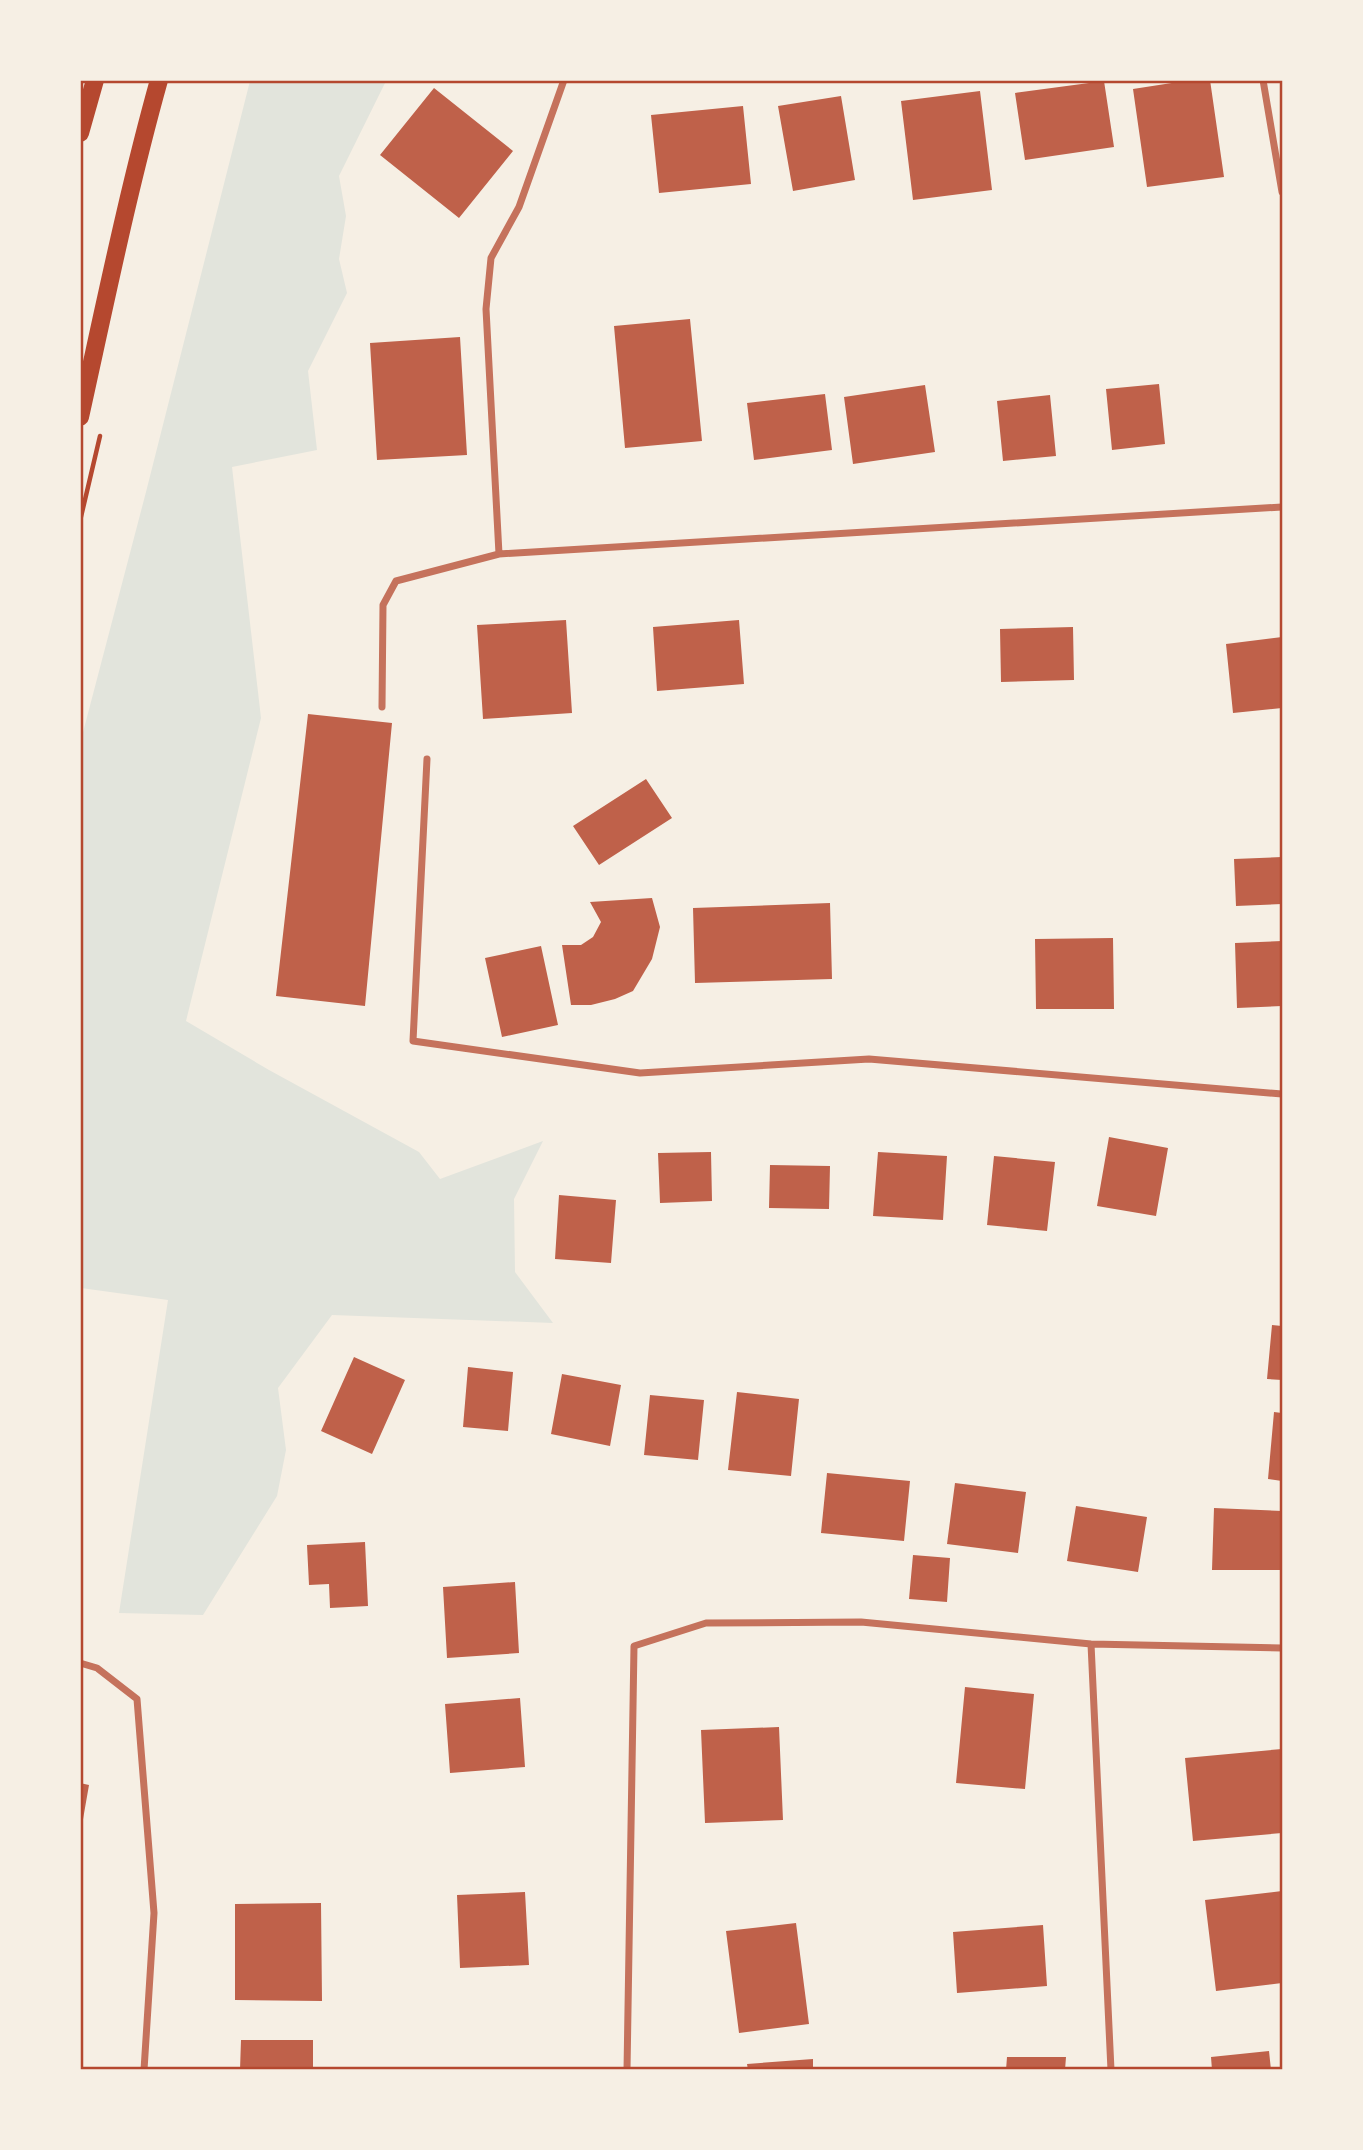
<svg xmlns="http://www.w3.org/2000/svg" width="1363" height="2150" font-family="Lato,sans-serif">
  <rect width="100%" height="100%" fill="#f6efe4"/>
  <path fill="#e2e4dc" d="M250,81h136l-47,95 7,40 -7,43 8,34 -39,78 9,79 -85,17 29,251 -75,303 83,49 150,82 21,27 103,-38 -29,58 1,73 38,51 -221,-8 -54,73 8,62 -9,46 -74,119 -84,-2 49,-313 -87,-12v-548l65,-248z"/>
  <path fill="#bf614a" d="M1191,80h19l14,97 -77,10 -14,-98z
    M1104,81l10,66 -89,13 -10,-67z
    M434,88l79,63 -54,67 -79,-63z
    M980,91l12,99 -79,10 -12,-99z
    M841,96l14,84 -62,11 -15,-85z
    M743,106l8,78 -92,9 -8,-78z
    M690,319l12,122 -77,7 -11,-122z
    M460,337l7,118 -90,5 -7,-117z
    M1159,384l6,60 -53,6 -6,-61z
    M925,385l10,67 -82,12 -9,-67z
    M825,394l7,56 -78,10 -7,-57z
    M1050,395l6,61 -53,5 -6,-60z
    M566,620l6,93 -89,6 -6,-94z
    M739,620l5,64 -87,7 -4,-64z
    M1073,627l1,53 -73,2 -1,-53z
    M1282,637v71l-49,5 -7,-69z
    M308,714l84,9 -27,283 -89,-10z
    M646,779l26,39 -73,47 -26,-39z
    M1282,857v47l-46,2 -2,-47z
    M652,898l8,29 -8,32 -19,32 -18,8 -24,6h-20l-9,-60h19l12,-8 8,-15 -11,-20z
    M830,903l2,76 -137,4 -2,-75z
    M1113,938l1,71h-78l-1,-70z
    M1282,941v65l-45,2 -2,-65z
    M541,946l17,79 -56,12 -17,-79z
    M1109,1137l59,11 -12,68 -59,-10z
    M711,1152l1,49 -52,2 -2,-50z
    M878,1152l69,4 -4,64 -70,-4z
    M994,1156l61,6 -8,69 -60,-6z
    M770,1165l60,1 -1,43 -60,-1z
    M559,1195l57,5 -5,63 -56,-4z
    M1272,1325l10,1v54l-15,-1z
    M354,1357l51,23 -33,74 -51,-23z
    M468,1367l45,5 -5,59 -45,-4z
    M562,1374l59,11 -11,61 -59,-12z
    M737,1392l62,7 -8,77 -63,-6z
    M650,1395l54,5 -6,60 -54,-5z
    M1274,1412l8,1v68l-14,-2z
    M827,1473l83,8 -6,60 -83,-8z
    M955,1483l71,9 -8,61 -71,-9z
    M1076,1506l71,11 -9,55 -71,-11z
    M1214,1508l68,3v59h-70z
    M365,1542l3,64 -38,2 -1,-24 -20,1 -2,-40z
    M913,1555l37,3 -3,44 -38,-3z
    M515,1582l4,71 -72,5 -4,-71z
    M965,1687l69,7 -9,95 -69,-6z
    M520,1698l5,69 -75,6 -5,-69z
    M779,1727l4,93 -78,3 -4,-93z
    M1282,1749v84l-89,8 -8,-83z
    M80,1783l9,2 -7,40h-2z
    M1282,1891v92l-66,8 -11,-91z
    M525,1892l4,73 -69,3 -3,-73z
    M321,1903l1,98 -87,-1v-96z
    M796,1923l13,101 -70,9 -13,-102z
    M1043,1925l4,61 -90,7 -4,-61z
    M241,2040h72v30h-73z
    M1269,2051l2,19h-59l-1,-13z
    M1007,2057h59l-1,13h-59z
    M813,2059v11h-65l-1,-6z"/>
  <g fill="none" stroke-linecap="round" stroke-linejoin="round">
    <path stroke="#b5482f" stroke-width="4.5" d="M80,521l20,-85"/>
    <path stroke="#c5725c" stroke-width="7" d="M1263,80l19,112
      M499,554l-13,-245 5,-51 28,-51 45,-127
      M382,707l1,-102 13,-24 103,-27 783,-47
      M427,759l-14,282 227,32 229,-14 413,35
      M1091,1644l20,426
      M80,1663l17,5 40,31 17,214 -10,157
      M627,2070l7,-424 72,-23 155,-1 230,22 191,4"/>
    <path stroke="#b5482f" stroke-width="18" d="M80,133l15,-53
      M80,417c25,-113 48,-226 79,-337"/>
  </g>
  <rect width="1363" height="2150" fill="none" stroke="#f6efe4" stroke-width="164"/>
  <rect x="82" y="82" width="1199" height="1986" fill="none" stroke="#b5482f" stroke-width="2.5"/>
</svg>
